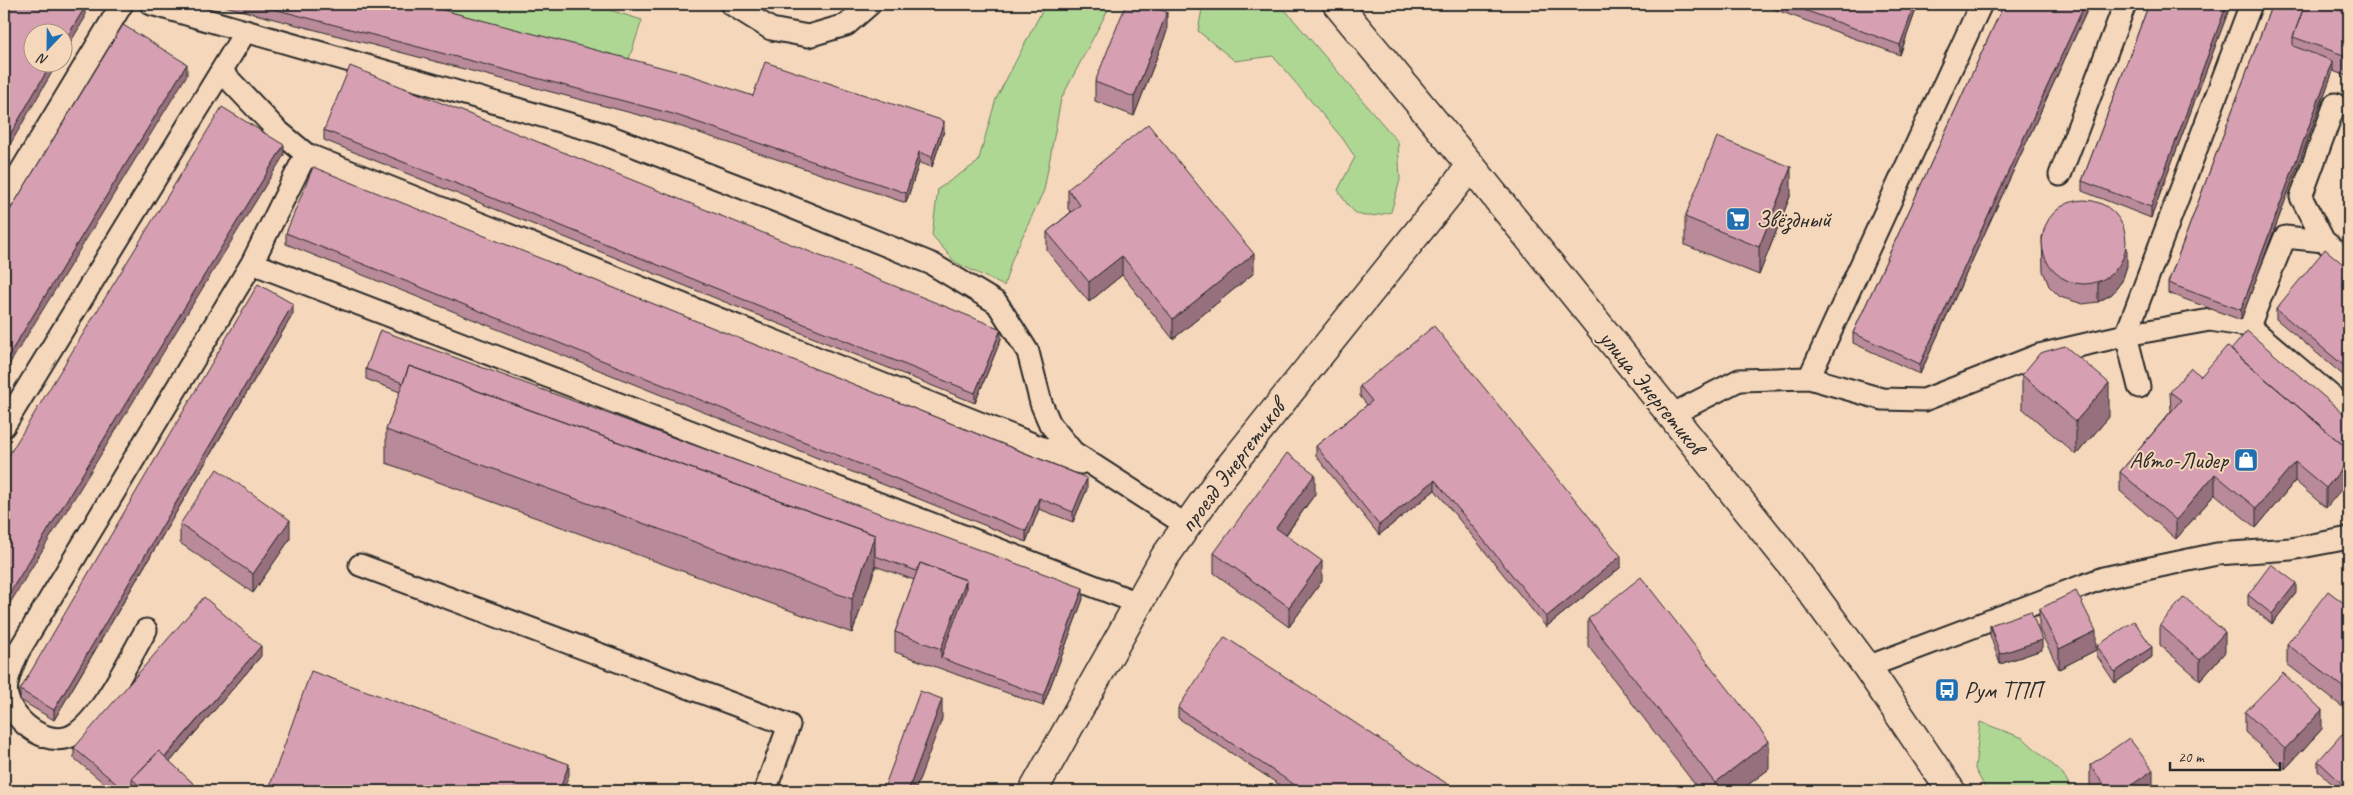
<svg xmlns="http://www.w3.org/2000/svg" width="2353" height="795" font-family="Caveat,sans-serif">
  <rect width="100%" height="100%" fill="#f5d7bb"/>
  <filter id="ink" filterUnits="userSpaceOnUse"><feTurbulence type="fractalNoise" baseFrequency=".02" numOctaves="2"/><feDisplacementMap in="SourceGraphic" scale="10" xChannelSelector="R" yChannelSelector="G"/><feConvolveMatrix kernelMatrix="1 2 1 2 8 2 1 2 1" color-interpolation-filters="sRGB"/></filter>
  <g filter="url(#ink)">
    <path fill="#afd794" stroke="#6d8160" d="M381,4h209l52,16 -16,48z
      M1050,4h61l-50,95 -17,91 -32,69 -8,27 -49,-24 -23,-27 6,-46 40,-27 18,-63 47,-90z
      M1203,4h77l118,138 2,38 -9,32c-31,8 -36,6 -53,-22l17,-33 -12,-18 -70,-83 -38,5 -37,-30z
      M1980,722l43,16 40,36 10,17h-86l-12,-22z"/>
    <g fill="none" stroke-linecap="round" stroke-linejoin="round">
      <defs>
        <path id="service" d="M151,4l450,129 173,67 158,64 65,39 31,49 13,51 9,21 23,28 113,73
          M731,4l40,25 37,7 38,-11 24,-21
          M221,71l56,59 29,24 774,309
          M2060,175l65,-171
          M4,199l118,-195
          M2324,241l-23,-44 34,-93
          M252,263l886,340
          M2249,326l36,-89 39,4 25,20
          M1809,378l172,-374
          M2139,387l-13,-52 84,-15 39,6 100,85
          M1671,415l68,-35 70,-2 73,21 42,1 115,-45 87,-20 125,-331
          M4,426l241,-394
          M360,565l429,160 -24,66
          M146,630c-17,29 -42,83 -68,102 -26,20 -65,-9 -71,-36 -3,-14 6,-31 11,-44l234,-389 54,-109
          M1867,667l236,-89 114,-24 74,-5 58,-11"/>
        <path id="minor" d="M1337,4l134,162 319,397 77,104 84,124
          M1033,791l131,-233 55,-78 252,-314"/>
      </defs>
      <use href="#service" stroke="#2b2b2b" stroke-width="25"/>
      <use href="#minor" stroke="#2b2b2b" stroke-width="31"/>
      <use href="#service" stroke="#f5d7bb" stroke-width="21"/>
      <use href="#minor" stroke="#f5d7bb" stroke-width="28"/>
    </g>
    <path fill="#b98a99" stroke="#2b2b2b" d="M217,4h203l333,92 191,35 -12,36 -13,-4 -13,40 -233,-79z
      M1760,4h158l-18,51z
      M2004,4h86l-170,370 -67,-31v-10z
      M2149,4h82l-80,214 -69,-27v-10z
      M2272,4l77,10v63l-16,-6 -92,249 -73,-27v-10z
      M1167,31l-33,85 -39,-15v-19z
      M324,130l677,209 -26,64 -651,-263z
      M1068,189l186,84 -81,66 -51,-64 -33,27 -42,-51v-19l24,-20 -3,-3z
      M1791,194l-32,81 -74,-30v-28z
      M286,233l801,256 -14,33 -34,-13 -13,33 -740,-298z
      M2042,236l85,30 -5,15 -10,13 -14,8 -15,2 -23,-7 -11,-11 -6,-15z
      M2349,269v111l-73,-61v-10z
      M293,314l-239,406 -34,-20v-10z
      M2231,350l118,68 -23,90 -31,-27 -39,47 -41,-34 -39,45 -56,-48v-19l51,-61 -1,-19 31,-16z
      M366,369l717,230 -40,107 -148,-54v-20l19,-52 -39,-14v3l-23,64 -466,-170v-33l14,-38 -34,-13z
      M2022,375l87,42 -33,38 -54,-47z
      M1360,386l261,181 -75,60 -111,-137 -56,45 -63,-79v-10l51,-41 -7,-9z
      M1315,494l-29,41 36,46 -33,46 -75,-54v-20z
      M180,524l110,15 -37,54 -73,-50z
      M2296,593l-24,31 -24,-19v-10z
      M2349,607v105l-62,-48v-20z
      M2039,609l57,41 -37,19 -20,-40z
      M1588,619l181,150 -29,22h-40l-112,-145z
      M1990,625l52,25 -42,14 -10,-29z
      M2160,625l65,27 -25,28 -40,-35z
      M2097,646l55,11 -37,26 -18,-27z
      M261,656l-91,106 31,29h-88l-39,-33v-10z
      M1178,708l280,83h-169l-111,-73z
      M2245,712l77,17 -37,40 -40,-37z
      M2349,741v50h-9l-22,-20v-10z
      M2090,765l63,25 -2,1h-56l-5,-6z"/>
    <path fill="#96707d" stroke="#2b2b2b" d="M1915,4h3l-18,51v-10z
      M2085,4h5l-170,370v-10z
      M2227,4h4l-80,214v-11z
      M85,7v11l-23,38v-11z
      M1167,12v19l-33,85v-19z
      M2333,61v10l-92,249v-10z
      M52,62h6l-54,93v-10z
      M187,64v11l-183,298v-10z
      M944,121v10l-12,36v-10z
      M284,145v10l-280,458v-11z
      M919,152v11l-13,40v-10z
      M1791,167v27l-32,81v-28z
      M2127,247v19l-5,15 -10,13 -14,8v-20z
      M1254,254v19l-81,66v-20z
      M1122,256v19l-33,27v-20z
      M293,304v10l-239,406v-10z
      M1001,329v10l-26,64v-10z
      M2109,383v34l-33,38v-34z
      M2349,460v20l-23,28v-20z
      M2295,462v19l-39,47v-20z
      M1315,474v20l-39,54v-20z
      M2215,474v20l-39,45v-19z
      M1087,478v11l-14,33v-10z
      M1435,480v10l-56,45v-10z
      M1039,498v11l-13,33v-11z
      M290,520v19l-37,54v-19z
      M875,535v34l-23,64v-34z
      M1621,556v11l-75,60v-10z
      M1322,561v20l-33,46v-20z
      M966,580v20l-25,58v-9z
      M2296,583v10l-24,31v-10z
      M1083,588v11l-40,107v-10z
      M2096,631v19l-37,19v-20z
      M2225,632v20l-25,28v-20z
      M2042,640v10l-42,14v-10z
      M261,646v10l-116,135 -5,-4z
      M2152,647v10l-37,26v-11z
      M942,699v20l-27,72h-7z
      M2322,710v19l-37,40v-20z
      M1769,741v28l-29,22h-25v-8z
      M569,764v11l-6,16h-4z
      M2153,770v20l-2,1h-28z
      M6,774v17h-2v-15z"/>
    <path fill="#d7a0b2" stroke="#2b2b2b" d="M4,4h75l6,3 -23,38v-13h-30v30h20l-48,83z
      M255,4h165l267,70 66,22 12,-34 179,59 -12,36 -13,-5 -13,41 -233,-79z
      M1126,4h20l21,8 -33,85 -39,-15z
      M1788,4h127l-15,41z
      M2004,4h81l-165,360 -67,-31z
      M2149,4h78l-76,203 -69,-26z
      M2272,4h33l-12,33v9l40,15 -92,249 -73,-27z
      M2305,4h17l27,10v43l-56,-20z
      M123,25l64,39 -183,299v-143z
      M350,66l651,263 -26,64 -651,-263z
      M222,107l62,38 -280,457v-139z
      M1148,124l106,130 -81,65 -51,-63 -33,26 -42,-50 33,-27 -12,-16z
      M1717,137l74,30 -32,80 -74,-30z
      M313,167l774,311 -14,34 -34,-14 -13,33 -740,-298z
      M2042 242a42 42 0 1 1 84 0a42 42 0 1 1-84 0Z
      M2325,249l24,20v101l-73,-61z
      M258,284l35,20 -239,406 -34,-20z
      M1434,326l187,230 -75,61 -111,-137 -56,45 -63,-79 56,-45 -12,-15z
      M380,330l703,258 -40,108 -102,-38 25,-68v-10l-46,-17 -3,8 -42,-15v-21l-466,-169 -6,17 -37,-14z
      M2247,331l102,87v32l-118,-100z
      M2065,346l44,37 -33,38 -54,-46 18,-22z
      M2227,346l122,104v10l-23,28 -31,-26 -39,46 -41,-34 -39,46 -56,-48 61,-72 -11,-8 21,-24 10,8z
      M409,366l466,169 -23,64 -466,-169z
      M1287,453l28,21 -39,54 46,33 -33,46 -75,-54z
      M217,469l73,51 -37,54 -73,-50z
      M920,563l46,17 -25,69 -46,-17z
      M2271,564l25,19 -24,31 -24,-19z
      M1641,577l128,164 -54,42 -127,-164z
      M2076,591l20,40 -37,18 -20,-40z
      M2328,591l21,16v85l-62,-48z
      M204,597l57,49 -96,111 -6,-6 -27,28v12h-7l-51,-43z
      M2184,597l41,35 -25,28 -40,-35z
      M2031,611l11,29 -42,14 -10,-29z
      M2134,621l18,26 -37,25 -18,-26z
      M1225,637l233,154h-154l-126,-83z
      M311,671l258,93 -10,27h-291z
      M2283,673l39,37 -37,39 -40,-37z
      M920,691l22,8 -34,92h-25z
      M2342,734l7,7v49l-31,-29z
      M2129,738l24,32 -30,21h-14l-19,-26z
      M159,751l42,40h-56l-13,-12z"/>
  </g>
  <defs>
    <symbol id="supermarket-square" viewBox="-11 -11 22 22"><rect x="-9" y="-9" width="18" height="18" rx="4" fill="#1f6fb2" stroke="#f5d7bb"/><path d="M-6-5.5h2.5l.6 2H6L4.5 2H-2.5L-4.4-4H-6ZM-1.5 3.2a1.3 1.3 0 1 0 .1 0ZM3 3.2a1.3 1.3 0 1 0 .1 0Z" fill="#fff"/></symbol>
    <symbol id="shop-square" viewBox="-11 -11 22 22"><rect x="-9" y="-9" width="18" height="18" rx="4" fill="#1f6fb2" stroke="#f5d7bb"/><path d="M-5-2.5h2.3a2.7 3.5 0 0 1 5.4 0H5L5.5 6h-11ZM-1.5-2.5h3a1.5 2.3 0 0 0-3 0Z" fill="#fff"/></symbol>
    <symbol id="bus-square" viewBox="-11 -11 22 22"><rect x="-9" y="-9" width="18" height="18" rx="4" fill="#1f6fb2" stroke="#f5d7bb"/><path d="M-5-6H5V4H4V6H2V4H-2V6H-4V4H-5ZM-3.5-4V0h7V-4ZM-3.5 1.2v1.5H-2V1.2ZM2 1.2v1.5H3.5V1.2Z" fill="#fff"/></symbol>
  </defs>
  <g fill-rule="evenodd">
    <use href="#supermarket-square" x="1724" y="205" width="28" height="28"/>
    <use href="#shop-square" x="2232" y="446" width="28" height="28"/>
    <use href="#bus-square" x="1933" y="676" width="28" height="28"/>
  </g>
  <g text-anchor="middle" dominant-baseline="central" stroke-width="4" stroke-linejoin="round" paint-order="stroke">
    <g font-size="24" fill="#2b2b2b" stroke="#f5d7bb" text-anchor="start">
      <text x="1756" y="219">Звёздный</text>
      <text x="2228" y="460" text-anchor="end">Авто-Лидер</text>
      <text x="1964" y="690">Рум ТПП</text>
    </g>
    <g font-size="24" fill="#2b2b2b" stroke="#f5d7bb">
      <text transform="translate(1652 392) rotate(51)">улица Энергетиков</text>
      <text transform="translate(1232 466) rotate(-53)">проезд Энергетиков</text>
    </g>
  </g>
  <rect width="2353" height="795" fill="none" stroke="#f5d7bb" stroke-width="20"/>
  <rect x="10" y="10" width="2333" height="775" fill="none" stroke="#2b2b2b" stroke-width="2" filter="url(#ink)"/>
  <g transform="translate(48 48) rotate(202)"><circle r="24" fill="#f5d7bb" stroke="#a49281"/>
  <path d="M0-4L9 19L0 12L-9 19Z" fill="#1f6fb2"/>
  <text y="-8" font-size="14" font-weight="bold" text-anchor="middle" fill="#2b2b2b">N</text>
  </g>
  <path d="M2170 762v8h110v-8" fill="none" stroke="#2b2b2b" stroke-width="2.5"/>
  <text x="2178" y="762" font-size="15" fill="#2b2b2b" stroke="#f5d7bb" stroke-width="4" paint-order="stroke">20 m</text>
</svg>
